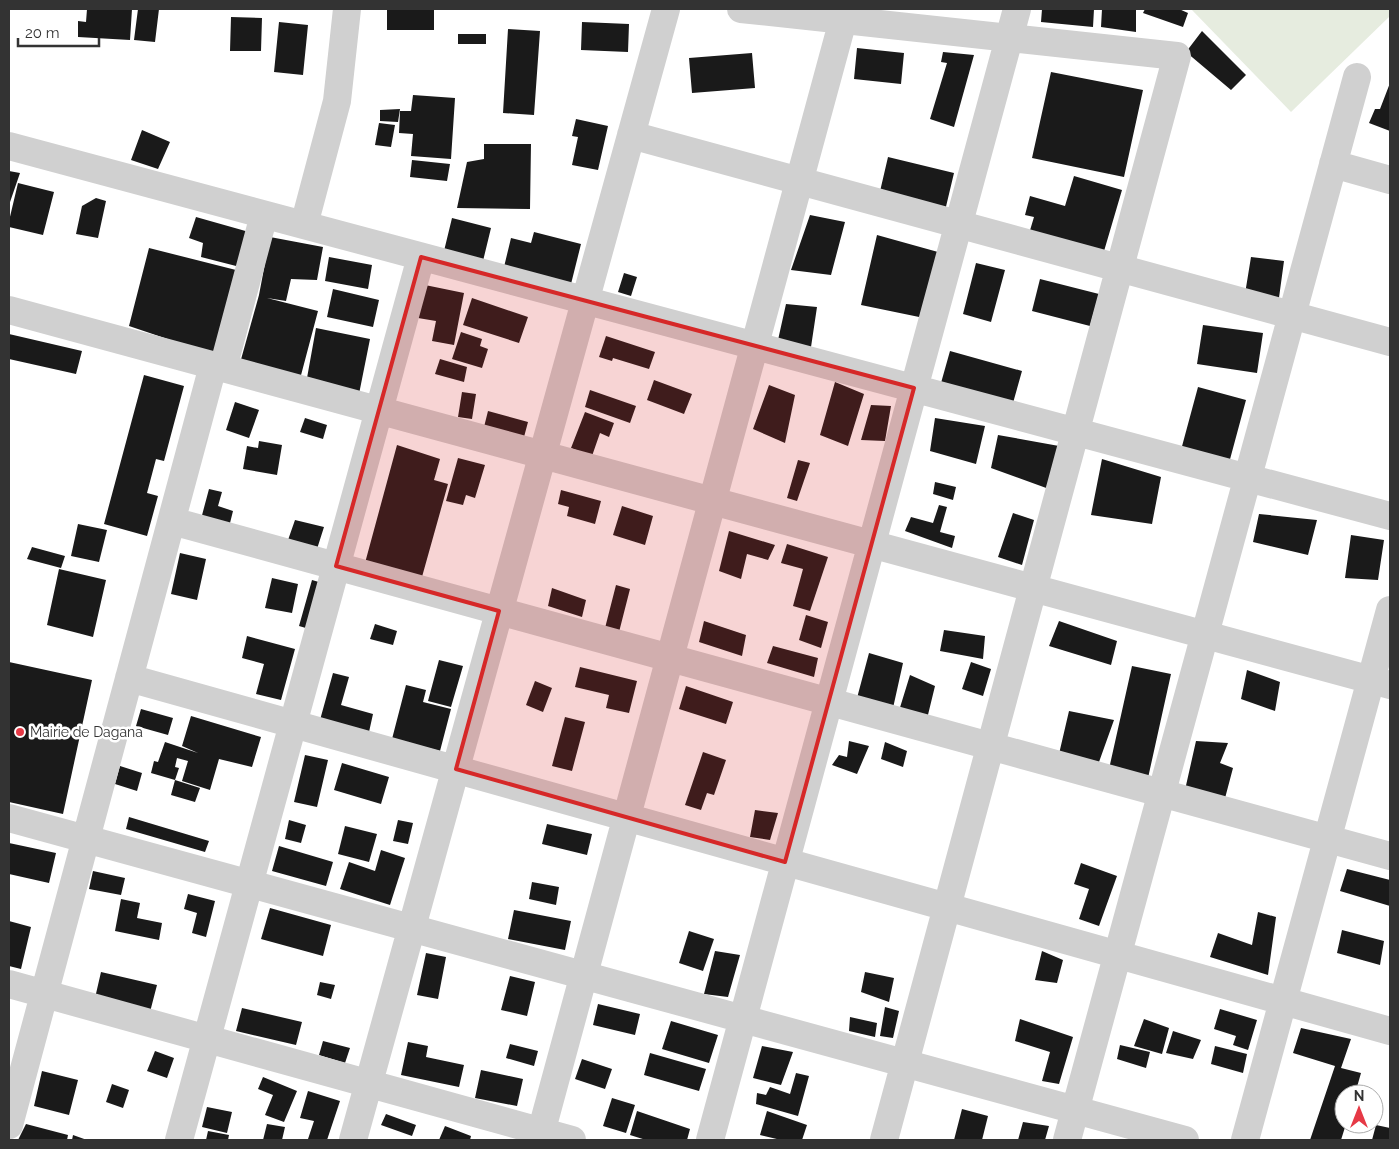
<svg xmlns="http://www.w3.org/2000/svg" width="1399" height="1149" font-family="Raleway,sans-serif">
  <rect width="100%" height="100%" fill="#fff"/>
  <path fill="#e6ecdf" d="M1191,9h199v7l-99,96z"/>
  <path fill="#1a1a1a" d="M87,9h45l-2,31 -52,-3v-16l8,1z
    M138,9h21l-4,33 -21,-2z
    M387,9h47v21h-47z
    M1042,9h52l-1,18 -52,-5z
    M1102,9h34v23l-35,-5z
    M1145,9h34l9,4 -5,14 -40,-14z
    M231,17l31,1 -1,33h-31z
    M279,22l29,3 -5,50 -29,-3z
    M582,22l47,2 -1,28 -47,-2z
    M508,29l32,2 -6,84 -31,-2z
    M1202,31l44,44 -15,15 -45,-38z
    M458,34h28v10h-28z
    M857,48l47,5 -3,31 -47,-5z
    M943,52l31,3 -20,72 -24,-8 17,-56 -6,-1z
    M752,53l3,35 -63,5 -3,-35z
    M1051,72l92,18 -19,87 -92,-19z
    M1390,83v48l-21,-8 6,-14h5z
    M413,95l42,3 -4,61 -40,-3 2,-22 -14,-1 1,-22h11z
    M400,109l-2,13 -18,-1v-11z
    M576,119l32,7 -10,44 -26,-5 6,-28 -6,-1z
    M379,123l16,2 -4,22 -16,-2z
    M142,130l28,12 -12,27 -27,-9z
    M484,144h47l-1,65 -73,-1 10,-46 17,-3z
    M888,157l66,16 -10,42 -66,-15z
    M412,160l38,4 -3,17 -37,-4z
    M9,171l11,2 -11,32z
    M1074,176l48,14 -20,68 -74,-21 6,-20 -9,-2 5,-19 35,10z
    M18,183l36,9 -11,43 -34,-8v-6z
    M96,198l10,3 -8,37 -22,-4 6,-28z
    M810,215l35,7 -14,53 -40,-5z
    M196,217l53,15 -9,35 -39,-10 2,-14 -14,-5z
    M452,218l39,10 -8,33 -39,-10z
    M534,232l47,12 -10,40 -67,-17 7,-29 20,5z
    M877,235l61,17 -14,66 -63,-13z
    M270,237l53,10 -6,33 -26,-1 -5,22 -19,-3 51,13 -18,68 -60,-16 19,-68z
    M149,248l87,22 -21,85 -86,-29z
    M329,257l43,8 -4,24 -43,-8z
    M1251,257l33,4 -6,44 -34,-5z
    M976,263l29,7 -14,52 -28,-8z
    M624,273l13,4 -6,19 -13,-4z
    M1040,279l59,15 -9,32 -58,-15z
    M425,285l39,8 -10,52 -22,-4 4,-20 -18,-3z
    M333,289l46,11 -6,27 -46,-10z
    M472,298l56,19 -9,26 -56,-18z
    M786,304l31,3 -6,40 -33,-7z
    M1203,325l60,8 -6,40 -60,-9z
    M316,328l54,11 -11,55 -52,-16z
    M461,332l21,7 -2,7 8,3 -6,19 -30,-9z
    M9,334l73,17 -6,23 -67,-15z
    M606,336l49,16 -6,17 -36,-11 -1,3 -13,-4z
    M950,351l72,20 -9,32 -72,-20z
    M440,359l27,8 -3,15 -29,-8z
    M144,375l40,11 -20,75 -8,-2 -9,34 11,3 -11,40 -43,-12z
    M654,380l38,14 -8,20 -37,-14z
    M835,382l29,12 -16,52 -28,-11z
    M769,385l26,10 -10,48 -32,-14z
    M1198,387l48,13 -17,63 -48,-13z
    M590,390l46,16 -6,17 -45,-16z
    M462,392l14,2 -4,25 -14,-2z
    M235,402l24,8 -10,28 -23,-8z
    M871,405l20,1 -6,35 -24,-1z
    M488,411l40,11 -4,15 -40,-10z
    M585,412l29,11 -5,14 -9,-4 -8,23 -21,-8z
    M305,418l22,7 -4,14 -23,-7z
    M935,418l50,8 -9,38 -46,-13z
    M998,435l61,11 -10,43 -58,-21z
    M259,441l23,4 -5,30 -34,-6 4,-23 11,2z
    M397,445l43,14 -6,21 14,4 -28,100 -55,-21z
    M458,458l27,7 -10,33 -9,-3 -3,10 -17,-4z
    M1102,459l59,18 -9,47 -61,-9z
    M798,460l12,3 -13,38 -10,-3z
    M935,482l21,5 -3,13 -20,-6z
    M209,489l13,3 -4,14 15,5 -4,16 -28,-8z
    M561,490l40,11 -6,23 -28,-8 2,-9 -11,-3z
    M939,505l8,2 -7,25 15,4 -3,12 -47,-17 6,-14 22,6z
    M622,506l31,10 -8,29 -32,-10z
    M1013,513l21,7 -12,45 -24,-8z
    M1259,514l58,6 -9,35 -55,-13z
    M295,520l29,7 -7,22 -29,-9z
    M78,524l29,6 -8,32 -28,-6z
    M729,531l46,14 -7,15 -21,-6 -6,25 -22,-8z
    M1351,535l33,5 -6,40 -33,-2z
    M787,544l41,13 -18,54 -17,-5 10,-37 -22,-6z
    M32,547l33,9 -4,12 -34,-9z
    M180,553l26,6 -9,41 -26,-6z
    M59,569l47,11 -13,57 -46,-12z
    M272,578l26,6 -6,29 -27,-5z
    M312,580l17,5 -13,46 -17,-5z
    M616,585l14,4 -12,47 -14,-4z
    M552,588l34,12 -4,17 -34,-11z
    M806,615l22,7 -7,26 -22,-8z
    M704,621l42,14 -4,21 -43,-14z
    M1059,621l58,20 -6,24 -62,-19z
    M375,624l22,7 -4,14 -23,-6z
    M944,630l41,6 -2,23 -43,-8z
    M247,636l48,13 -14,51 -25,-6 8,-30 -22,-6z
    M773,646l45,12 -4,19 -47,-14z
    M869,653l34,10 -10,45 -36,-10z
    M439,660l24,6 -12,41 -23,-6z
    M9,662l83,18 -29,134 -54,-12z
    M971,662l20,7 -8,27 -21,-7z
    M1132,666l39,8 -23,104 -39,-9z
    M580,667l57,14 -8,32 -23,-5 3,-13 -34,-8z
    M1247,670l33,12 -5,29 -34,-12z
    M333,673l16,4 -8,28 32,9 -4,18 -49,-12z
    M910,675l25,11 -9,37 -28,-9z
    M535,681l17,7 -9,24 -17,-7z
    M406,685l20,5 -3,12 28,7 -11,42 -48,-12z
    M686,686l47,16 -7,22 -47,-15z
    M141,709l32,9 -5,17 -32,-9z
    M1069,711l45,9 -15,42 -40,-8z
    M191,716l70,21 -9,30 -33,-8 -9,31 -28,-9 6,-20 -11,-3 -2,9 4,1 -4,12 -24,-7 3,-12 4,1 7,-20 33,11 -16,-7z
    M565,717l20,5 -13,49 -20,-5z
    M849,741l20,5 -12,28 -25,-9 7,-10 8,2z
    M1196,741l32,2 -8,20 13,5 -9,34 -39,-12z
    M885,742l22,9 -4,16 -22,-8z
    M703,752l23,8 -12,35 -7,-2 -6,17 -16,-5z
    M305,755l23,5 -11,47 -23,-5z
    M342,763l47,14 -8,27 -47,-14z
    M120,766l22,7 -5,18 -22,-7z
    M175,780l25,8 -5,14 -24,-7z
    M755,810l23,3 -8,27 -20,-3z
    M129,817l80,24 -4,11 -79,-23z
    M289,820l17,5 -5,18 -16,-4z
    M398,820l15,3 -5,21 -15,-3z
    M547,824l45,10 -5,21 -45,-11z
    M345,826l32,8 -8,28 -31,-8z
    M9,843l47,10 -7,30 -40,-9z
    M279,846l54,16 -7,24 -54,-15z
    M381,850l24,8 -15,47 -50,-16 9,-27 26,9z
    M1081,863l36,13 -18,50 -20,-7 10,-30 -15,-5z
    M1347,869l43,11v26l-50,-15z
    M93,871l32,7 -4,17 -32,-6z
    M532,882l27,5 -3,18 -27,-6z
    M188,894l27,7 -9,36 -14,-4 5,-20 -13,-4z
    M121,899l19,4 -3,15 25,5 -3,17 -44,-9z
    M270,908l61,17 -8,31 -62,-17z
    M514,910l57,11 -6,29 -57,-11z
    M1258,912l18,5 -8,58 -58,-18 8,-24 34,12z
    M9,921l22,6 -10,42 -12,-3z
    M1342,930l42,11 -4,24 -43,-12z
    M689,931l25,8 -11,32 -24,-8z
    M715,951l25,4 -12,42 -24,-3z
    M1042,951l21,9 -6,23 -22,-3z
    M426,953l20,4 -8,42 -21,-4z
    M101,972l56,13 -7,27 -55,-14z
    M865,972l29,6 -5,24 -28,-10z
    M510,976l25,6 -8,34 -26,-6z
    M320,982l15,3 -4,14 -14,-4z
    M598,1004l42,10 -5,21 -42,-10z
    M885,1007l14,4 -6,27 -13,-2z
    M242,1008l60,14 -6,23 -60,-14z
    M1220,1009l37,11 -9,30 -15,-5 3,-9 -22,-7z
    M850,1017l27,6 -2,14 -26,-6z
    M1020,1019l53,18 -14,47 -17,-3 8,-29 -35,-11z
    M1144,1019l25,9 -7,26 -28,-8z
    M671,1021l47,14 -9,28 -47,-14z
    M1301,1028l50,11 -10,29 20,5 -6,21h-11v30h2l-5,16h-31l25,-74 -42,-13z
    M1173,1031l28,9 -8,19 -27,-6z
    M323,1041l27,7 -5,15 -26,-8z
    M408,1042l20,4 -2,11 38,8 -5,22 -58,-12z
    M510,1044l28,7 -4,15 -28,-8z
    M1120,1045l30,7 -4,16 -29,-9z
    M762,1046l31,6 -12,33 -28,-7z
    M1215,1046l32,8 -4,19 -32,-9z
    M155,1051l19,7 -7,20 -20,-7z
    M650,1053l56,16 -7,22 -55,-16z
    M582,1059l30,10 -7,20 -30,-10z
    M481,1070l42,9 -6,27 -42,-8z
    M42,1071l36,9 -9,35 -35,-9z
    M796,1073l13,3 -11,40 -42,-12 1,-11 9,2 4,-8 20,7z
    M263,1077l34,14 -13,31 -19,-7 8,-20 -15,-6z
    M112,1084l17,6 -6,18 -17,-6z
    M308,1091l32,10 -13,39 -19,-1 6,-18 -14,-3z
    M612,1098l23,7 -9,28 -23,-7z
    M207,1107l25,5 -5,21 -25,-6z
    M962,1109l26,7 -6,24h-28z
    M637,1111l53,18 -3,11h-41l-16,-5z
    M767,1111l40,14 -5,15h-21l-21,-5z
    M386,1114l30,11 -4,11 -31,-11z
    M1023,1122l26,4 -4,14h-27z
    M26,1124l42,11 -1,5h-49z
    M267,1124l18,3 -3,13h-19z
    M1376,1125l14,3v12h-18z
    M445,1126l26,10 -1,4h-31z
    M208,1131l21,4 -1,5h-22z
    M73,1135l14,5h-15z"/>
  <g fill="none" stroke-linecap="round" stroke-linejoin="round">
    <path stroke="#d0d0d0" stroke-width="28" d="M741,9l436,47 -293,1084
      M631,135l759,207
      M9,146l1381,370
      M1333,164l57,16
      M304,225l33,-124 10,-92
      M9,310l1381,375
      M223,368l41,-153
      M172,521l1218,335
      M129,678l1261,353
      M9,818l1176,322
      M9,984l563,156
      M9,1125l204,-759
      M179,1140l242,-883
      M353,1140l313,-1131
      M539,1140l307,-1131
      M710,1140l307,-1131
      M1067,1140l290,-1063
      M1245,1140l145,-530"/>
  </g>
  <path fill="#d62828" fill-opacity="0.2" stroke="#d62828" stroke-width="4" stroke-linejoin="round" d="M421,257l493,131 -129,474 -329,-93 43,-158 -163,-45z"/>
  <circle fill="#e63946" stroke="#fff" stroke-width="2" cx="20" cy="732" r="5"/>
  <g text-anchor="middle" dominant-baseline="central" stroke-width="5" stroke-linejoin="round" paint-order="stroke">
    <g font-size="14" fill="#333" stroke="#fff" text-anchor="start">
      <text x="30" y="732">Mairie de Dagana</text>
    </g>
  </g>
  <rect width="1399" height="1149" fill="none" stroke="#333333" stroke-width="20"/>
  <g transform="translate(1359 1109)"><circle r="24" fill="#ffffff" stroke="#adadad"/>
  <path d="M0-4L9 19L0 12L-9 19Z" fill="#e63946"/>
  <text y="-8" font-size="14" font-weight="bold" text-anchor="middle" fill="#333333">N</text>
  </g>
  <path d="M18 38v8h81v-8" fill="none" stroke="#333333" stroke-width="2.5"/>
  <text x="25" y="38" font-size="15" fill="#333333" stroke="#ffffff" stroke-width="4" paint-order="stroke">20 m</text>
</svg>
